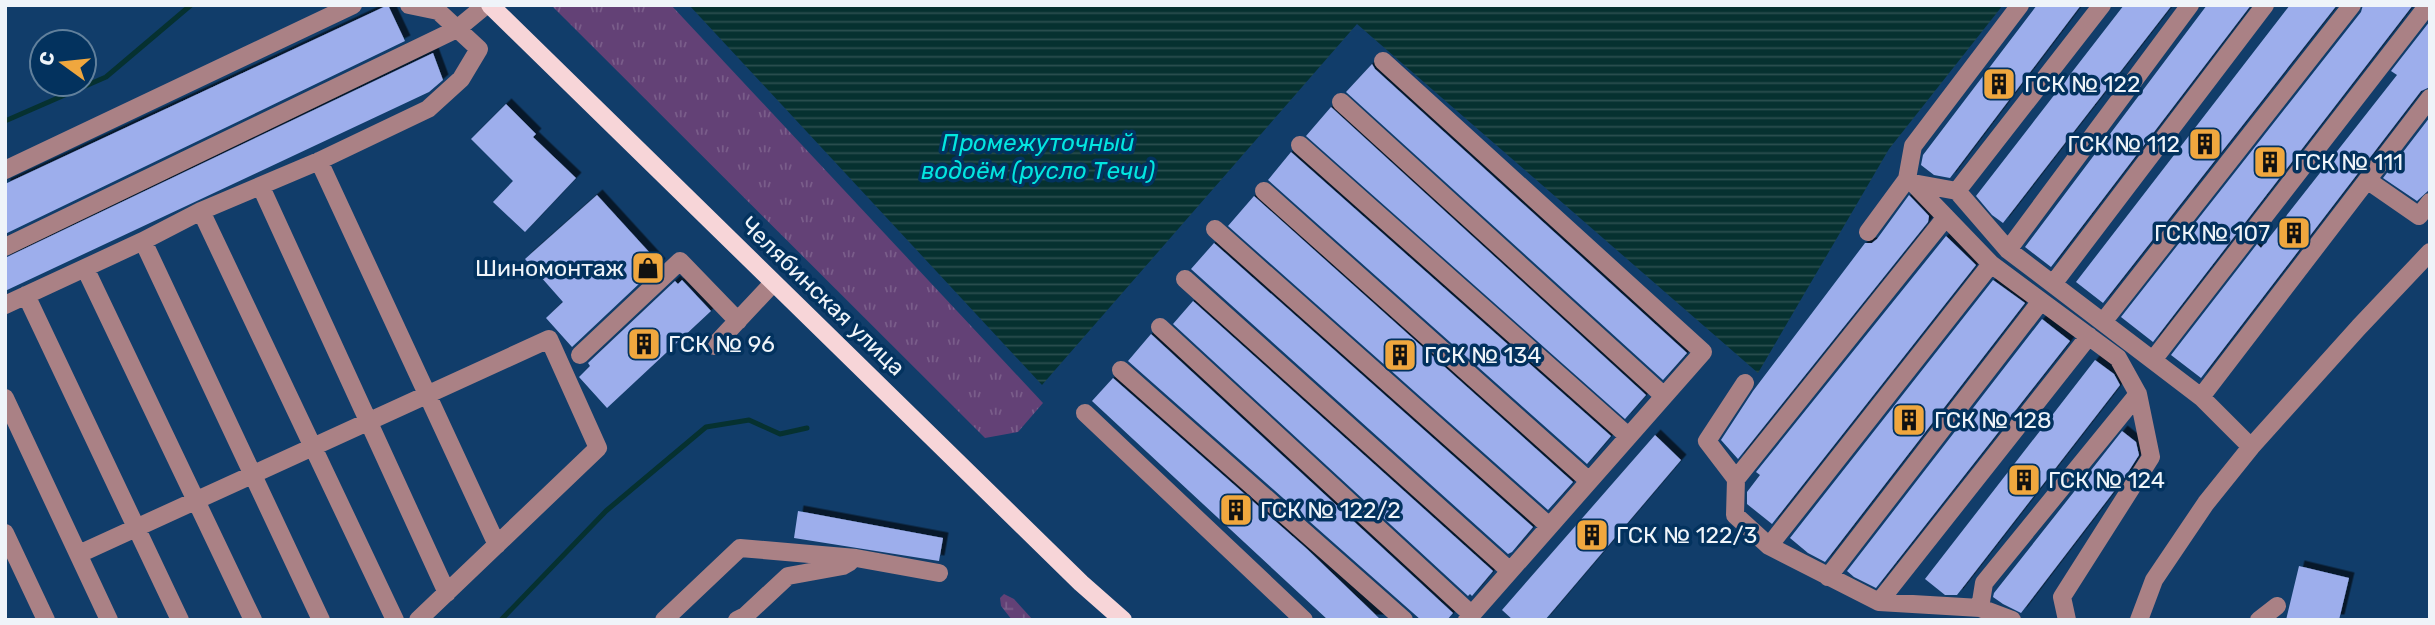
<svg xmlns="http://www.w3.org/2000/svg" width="2435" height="625" font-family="Rubik,sans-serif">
  <defs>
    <pattern id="grass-tufts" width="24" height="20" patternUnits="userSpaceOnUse" patternTransform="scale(1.75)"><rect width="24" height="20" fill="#634176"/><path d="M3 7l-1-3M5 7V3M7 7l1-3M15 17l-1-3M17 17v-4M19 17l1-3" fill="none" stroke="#7a5d8a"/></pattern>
    <pattern id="wetland-marsh" width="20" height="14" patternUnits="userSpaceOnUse" patternTransform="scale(1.75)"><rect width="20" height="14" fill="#634176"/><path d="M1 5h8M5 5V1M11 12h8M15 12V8" fill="none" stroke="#7a5d8a"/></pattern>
    <pattern id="water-rules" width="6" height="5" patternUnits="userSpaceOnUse" patternTransform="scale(1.75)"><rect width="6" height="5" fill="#063130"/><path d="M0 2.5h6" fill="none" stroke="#2b4f4f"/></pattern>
    <filter id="shadow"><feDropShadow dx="5.5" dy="-5.5" stdDeviation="0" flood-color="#0009"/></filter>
  </defs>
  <rect width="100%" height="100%" fill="#113d6a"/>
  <path fill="url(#grass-tufts)" d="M551,5h120l372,398 -25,29 -33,6z"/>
  <path fill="url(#wetland-marsh)" d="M1004,594l10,5 19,21h-21l-11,-14 -1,-8z"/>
  <path fill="url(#water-rules)" d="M689,5h1314l-114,144 -131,224 -401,-349 -315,361z"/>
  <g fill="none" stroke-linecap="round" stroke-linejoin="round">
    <path stroke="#063130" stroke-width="5" d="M5,121l101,-44 85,-72
      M501,620l105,-109 100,-84 43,-7 31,14 27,-6"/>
  </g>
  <path fill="#9daeec" filter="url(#shadow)" d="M388,5l17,36 -400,193v-50z
    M2037,5h44l-131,173 -16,-3 -13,-10 2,-10z
    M2124,5h48l-169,218 -11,-8 -16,-19z
    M2207,5h44l-200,262 -26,-20z
    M2290,5h47l-234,298 -27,-21z
    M2363,5h50l-260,337 -32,-25 240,-305z
    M2430,21v66l-9,4 -220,287 -30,-23 86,-111 4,4 136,-173 -6,-4z
    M433,53l10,27 -14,12 -424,199v-33z
    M1372,64l3,5 312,284 -24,27 -317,-288z
    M506,104l30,30 -3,3 43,41 -51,54 -32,-30 20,-21 -42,-42z
    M1331,107l315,288 -21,24 -319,-283z
    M2430,117v72l-13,12 -34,-23z
    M1291,152l320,284 -24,28 -319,-284z
    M597,195l63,69 -88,83 -26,-29 17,-16 -38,-43z
    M1909,195l20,21 -1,6 -190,237 -17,-19 32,-49 112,-148h7l5,-4z
    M1254,196l319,286 -25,28 -320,-284z
    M1946,236l30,29 -204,259 -25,-20v-12l13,-17 -4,-3z
    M1214,243l319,284 -21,25 -4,2 -317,-285z
    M682,280l29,31 -104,97 -28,-31 11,-11 -2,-3 87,-82 3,3z
    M1993,280l32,23 -200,259 -17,-9 -18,-15z
    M1193,301l300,270 -21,25 -2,-2 -2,2 -295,-272z
    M2042,319l28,22 -194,247 -22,-11 -7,-6z
    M1151,334l302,279 -6,7h-26l-293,-259z
    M2095,360l19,14 6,11 -163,210h-12l-20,-16z
    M1113,378l194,171 74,71h-53l-236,-219z
    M2122,431l14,11 3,13 -14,22 -104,136 -18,-9 -10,-7 1,-4z
    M1655,435l26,25 -136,160h-32l-11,-10z
    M798,511l145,27 -4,23 -145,-23z
    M2299,566l50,12 -10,42h-53z"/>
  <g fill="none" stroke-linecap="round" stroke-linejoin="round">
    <path stroke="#aa8185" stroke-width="18" d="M1383,61l320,291 -236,268
      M1341,102l323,294
      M1300,145l328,291
      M319,161l178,384
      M5,170l348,-165
      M1907,179l6,-33 107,-141
      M2367,180l52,36 11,-14
      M1913,183l44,8 51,59 193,147 50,50 -45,56 -52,77 -15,40
      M261,187l186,406
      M1264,191l325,290
      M1957,191l145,-186
      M201,211l194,409
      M1215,229l334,297
      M1868,232l39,-53 6,4 78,81 127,94 20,36 13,63 -89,140 5,23
      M143,241l178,379
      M5,247l452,-218 29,-24
      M2008,250l182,-245
      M85,268l168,352
      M1185,279l325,292
      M2053,284l212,-279
      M26,295l154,325
      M5,305l138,-64 58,-30 118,-50 109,-52 33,-30 18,-30 -41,-38 -29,-6
      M2103,322l249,-317
      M1160,327l311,287
      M714,346l59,-63
      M580,355l100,-94 58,60
      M2153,360l275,-355
      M1121,370l283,250
      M1745,383l-38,58 29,38 -1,36 34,31 110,56 101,6 32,12
      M2201,397l229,-299
      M5,398l104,222
      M1085,413l219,207
      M2251,447l108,-120 71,-75
      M1736,479l210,-262
      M5,533l41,87
      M1769,546l222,-282
      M79,554l470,-215 49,109 -180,172
      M1828,577l213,-276
      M1879,602l210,-266
      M1980,608l4,-25 154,-189
      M664,620l76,-72 116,10 83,15
      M737,620l8,-4 43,-40 55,-10 7,-4
      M2259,620l18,-14"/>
    <path stroke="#f7d5d8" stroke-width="18" d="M490,5l591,578 42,37"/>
  </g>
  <defs>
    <symbol id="building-square" viewBox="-11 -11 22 22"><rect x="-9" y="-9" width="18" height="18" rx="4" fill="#f0a73e" stroke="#03325e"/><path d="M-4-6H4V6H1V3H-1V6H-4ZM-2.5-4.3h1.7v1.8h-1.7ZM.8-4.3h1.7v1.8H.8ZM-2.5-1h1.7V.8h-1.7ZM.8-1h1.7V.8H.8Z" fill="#111"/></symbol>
    <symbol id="shop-square" viewBox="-11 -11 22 22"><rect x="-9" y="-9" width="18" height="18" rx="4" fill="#f0a73e" stroke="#03325e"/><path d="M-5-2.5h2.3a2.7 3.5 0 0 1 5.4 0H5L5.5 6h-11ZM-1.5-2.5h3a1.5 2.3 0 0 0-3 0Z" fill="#111"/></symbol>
  </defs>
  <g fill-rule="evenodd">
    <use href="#building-square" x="1980" y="65" width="38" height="38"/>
    <use href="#building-square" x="2186" y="125" width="38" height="38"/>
    <use href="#building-square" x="2251" y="143" width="38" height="38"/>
    <use href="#building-square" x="2275" y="214" width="38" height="38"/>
    <use href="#shop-square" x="629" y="249" width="38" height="38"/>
    <use href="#building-square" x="625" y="325" width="38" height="38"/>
    <use href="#building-square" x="1381" y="336" width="38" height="38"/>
    <use href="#building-square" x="1890" y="401" width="38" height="38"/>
    <use href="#building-square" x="2005" y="461" width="38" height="38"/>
    <use href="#building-square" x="1217" y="491" width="38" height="38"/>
    <use href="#building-square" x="1573" y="516" width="38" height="38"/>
  </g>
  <g text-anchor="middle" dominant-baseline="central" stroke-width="7" stroke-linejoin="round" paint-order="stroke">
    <g font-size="23" fill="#eff4f9" stroke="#03325e" text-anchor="start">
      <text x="2024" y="84">ГСК № 122</text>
      <text x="2180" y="144" text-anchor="end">ГСК № 112</text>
      <text x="2294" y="162">ГСК № 111</text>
      <text x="2270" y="233" text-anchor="end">ГСК № 107</text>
      <text x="624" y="268" text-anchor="end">Шиномонтаж</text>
      <text x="668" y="344">ГСК № 96</text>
      <text x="1424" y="355">ГСК № 134</text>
      <text x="1934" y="420">ГСК № 128</text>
      <text x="2048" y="480">ГСК № 124</text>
      <text x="1260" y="510">ГСК № 122/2</text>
      <text x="1616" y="535">ГСК № 122/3</text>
    </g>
    <g font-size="23" fill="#eff4f9" stroke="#03325e">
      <text transform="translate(823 296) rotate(44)">Челябинская улица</text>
    </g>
    <g font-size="24" font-style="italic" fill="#03e5e0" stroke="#03325e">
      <text x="1038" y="143">Промежуточный<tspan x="1038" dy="28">водоём (русло Течи)</tspan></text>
    </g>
  </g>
  <rect width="2435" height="625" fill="none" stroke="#eff4f9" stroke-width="14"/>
  <g transform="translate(63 63) rotate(285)"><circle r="33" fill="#03325e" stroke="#61809c" stroke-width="2"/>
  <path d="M0-5L12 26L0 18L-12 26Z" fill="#f0a73e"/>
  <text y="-10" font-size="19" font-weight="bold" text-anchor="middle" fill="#eff4f9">С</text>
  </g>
</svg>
